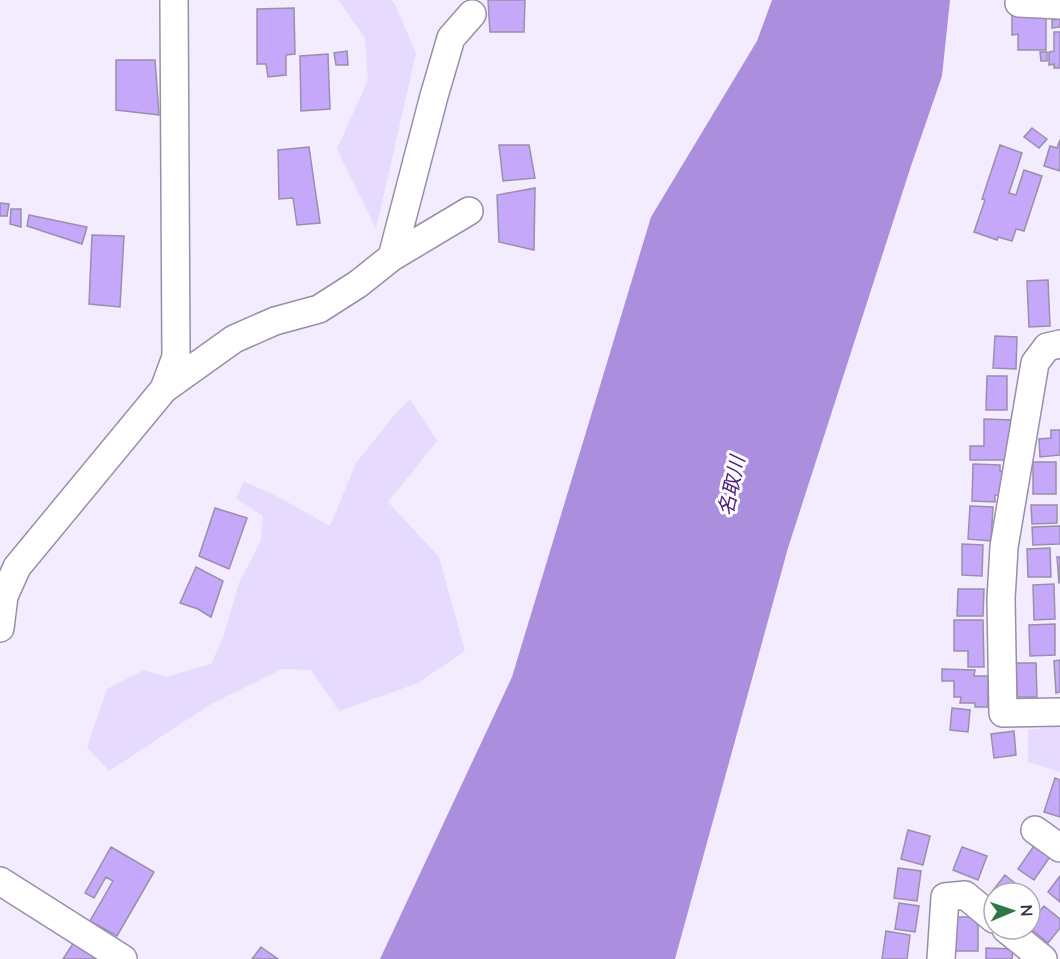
<svg xmlns="http://www.w3.org/2000/svg" width="1060" height="959" font-family="'Nunito Sans','Noto Sans JP',sans-serif">
  <rect width="100%" height="100%" fill="#f2ecfe"/>
  <path fill="#e6dbfe" d="M338,0h53l3,2 22,51 -40,176 -39,-80 31,-69 -3,-42z
    M410,399l27,42 -49,61 51,55 26,94 -47,32 -79,28 -28,-41 -29,-1 -71,35 -102,67 -22,-24 20,-58 37,-19 22,7 45,-13 13,-29 15,-52 22,-43 2,-24 -27,-18 8,-17 36,17 50,28 26,-63 35,-44z
    M1060,726v46l-32,-10v-32z"/>
  <path fill="#ac8edf" d="M772,0h178l-8,76 -32,93 -122,379 -113,411h-295l132,-282 139,-460 106,-176z"/>
  <path fill="#c6a8fb" stroke="#988fab" stroke-width="1.5" d="M488,0h37l-1,32h-34z
    M294,8l1,46 -9,1v20l-18,2 -2,-13h-9v-55z
    M1046,14v36h-28v-16l-6,1v-20z
    M1060,19v8l-8,1v-8z
    M1054,32h6v36h-6v-4l-5,1v-13l5,-1z
    M347,51l1,14h-12l-2,-12z
    M1040,52h7v9h-6z
    M328,54l2,55 -29,2 -1,-55z
    M116,60h39l4,55 -43,-5z
    M1032,128l15,11 -8,9 -15,-11z
    M1060,140v31l-16,-5 6,-20 7,2z
    M499,145h30l6,33 -32,3z
    M1000,145l22,8 -13,40 7,2 8,-25 18,6 -18,55 -8,-2 -4,12 -14,-4 -1,3 -23,-8 11,-32 -3,-1z
    M309,147l11,76 -23,2 -4,-27 -14,1 -1,-49z
    M535,188l-1,62 -35,-8 -2,-47z
    M0,203l9,1 -2,12h-7z
    M11,209h10v18l-11,-3z
    M29,215l58,12 -5,17 -55,-18z
    M92,235l32,1 -4,71 -31,-3z
    M1048,280l2,46 -21,1 -2,-46z
    M995,336l22,1 -1,32 -23,-1z
    M987,376h20v34h-21z
    M984,419l30,1v40h-44v-14h14z
    M1051,430h9v25l-20,2 -1,-18 12,-1z
    M1033,462h23v32h-23z
    M973,464l27,1v6l6,1v12h-6v11h-5v7l-23,-1z
    M1031,505h26v18l-25,1z
    M970,506l23,1 -2,34 -23,-2z
    M215,508l32,10 -18,51 -30,-13z
    M1060,526v18l-27,1 -1,-18z
    M962,544l21,1 -1,31 -20,-1z
    M1050,548l1,29h-23l-1,-28z
    M1057,557h3v25l-1,1z
    M196,567l27,14 -12,36 -13,-8 -18,-6z
    M1054,584l1,35 -21,1 -1,-35z
    M958,589h26l-1,27h-26z
    M954,620h29l1,47h-16v-16h-14z
    M1055,624v31l-25,1 -1,-31z
    M1060,660v32l-4,1 -2,-32z
    M1016,663h20l1,34h-20z
    M942,669l33,1 -1,6h14v31h-13v-4h-15l1,-6h-7v-16h-12z
    M952,708l18,2 -2,22 -18,-2z
    M1014,731l2,24 -22,3 -3,-24z
    M1055,778l5,2v37l-16,-5z
    M908,830l22,6 -7,29 -22,-6z
    M1038,840l16,11 -20,29 -16,-11z
    M111,847l43,25 -37,64 -27,-15 23,-40 -7,-4 -12,21 -9,-5z
    M962,847l25,9 -9,24 -25,-10z
    M898,868l23,3 -4,30 -23,-3z
    M1005,875l22,18h-33v4l-4,-3z
    M1060,876v26l-12,-10z
    M899,903l20,3 -4,26 -20,-3z
    M1044,906l16,13v9l-12,15 -18,-15v-5z
    M951,917h27v34h-28z
    M886,931l24,4 -3,24h-25z
    M76,939l26,20h-39z
    M261,947l17,12h-26z
    M986,948l27,1 -1,10h-26z"/>
  <g fill="none" stroke-linecap="round" stroke-linejoin="round">
    <defs>
      <path id="minor" d="M1019,3l41,2
        M392,257l77,-46
        M1060,344l-13,3 -12,16 -31,184 -3,52 2,114 57,-1
        M164,389l70,-50 41,-18 44,-12 39,-25 34,-27 42,-161 17,-58 21,-24
        M0,628l4,-32 13,-29 147,-178 12,-32 -2,-357
        M1035,830l25,18
        M0,881l123,78
        M1006,929l37,30
        M941,959l4,-62 20,-2 29,24"/>
    </defs>
    <use href="#minor" stroke="#988eaa" stroke-width="30"/>
    <use href="#minor" stroke="#fff" stroke-width="27"/>
  </g>
  <g text-anchor="middle" dominant-baseline="central" stroke-width="6" stroke-linejoin="round" paint-order="stroke">
    <g font-size="20" font-style="italic" fill="#4e2280" stroke="#fdfdfd">
      <text transform="translate(732 486) rotate(-78)">名取川</text>
    </g>
  </g>
  <g transform="translate(1012 911) rotate(88)"><circle r="28" fill="#fdfdfd" stroke="#adabb0" stroke-width="1.5"/>
  <path d="M0-4.5L10 22L0 15L-10 22Z" fill="#2f7845"/>
  <text y="-9" font-size="16" font-weight="bold" text-anchor="middle" fill="#35313d">N</text>
  </g>
</svg>
